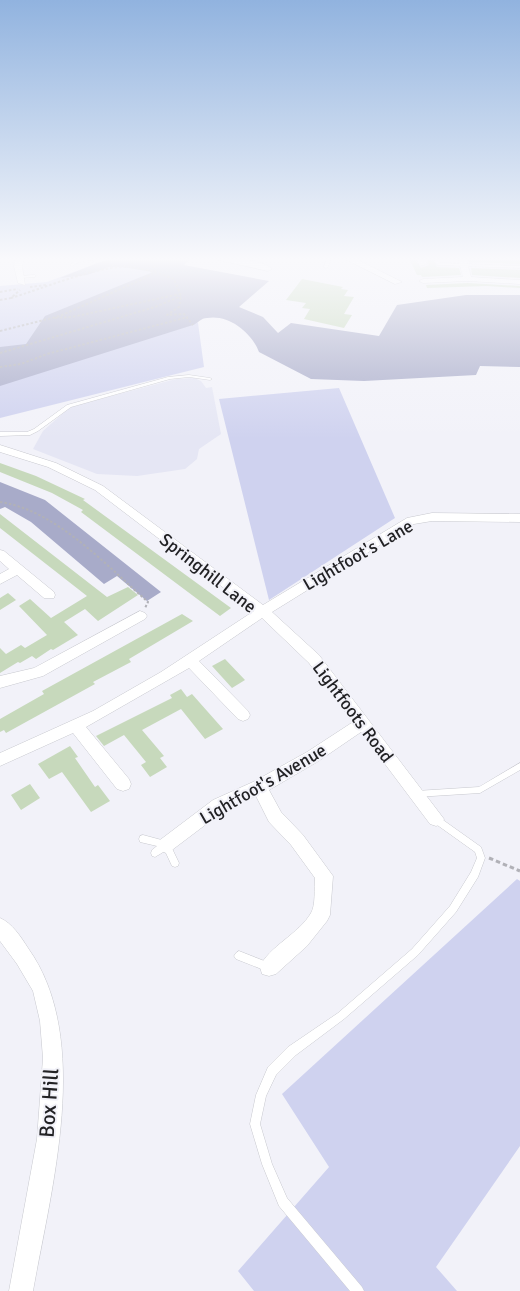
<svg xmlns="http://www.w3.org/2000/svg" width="520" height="1291" font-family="Signika,sans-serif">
  <rect width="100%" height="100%" fill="#f2f2f9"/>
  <path fill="#e5e6f4" d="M194,378l7,3 5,7 6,-1 9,47 -22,15 -2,10 -12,10 -48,7 -40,-2 -64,-25 10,-18 27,-24 106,-28z"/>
  <path fill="#cfd2ef" d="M100,262l55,10 43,51 6,44 -204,51v-132l47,-4z
    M339,388l56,130 -126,82 -50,-201z
    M517,879l3,2v265l-84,121 21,24h-203l-16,-20 91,-104 -47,-73z"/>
  <path fill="#a8abc9" d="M122,258h69l-7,7 85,16 -30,26 24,10 15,16 13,-10 88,13 18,-31 69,-10h54v72l-40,-1 -4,9 -112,6 -53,-2 -52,-27c-7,-19 -30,-38 -52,-34 -6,0 -9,5 -14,7l-193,61v-39l26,-3 19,-28 108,-44 -31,-5h-13l-22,8 -27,3 40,-16z
    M0,482l45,18 116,92 -14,9 -30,-25 -13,8 -73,-62 -26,-15 -5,2z"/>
  <path fill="#c7d9bc" d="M409,258h5l7,10 8,-3 -3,-7h7l4,9 22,1 2,7 -39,2 -1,-2h-4z
    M468,258h52v6l-51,-2z
    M471,268l49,2v8l-48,-3z
    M302,279l41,8 -2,2 7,1 -4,6 10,1 -10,17 8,1 -8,13 -40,-9 6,-10 -8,-1 4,-5 -20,-3z
    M468,283l52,3v2l-33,-2 -60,2 -1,-3z
    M0,463l36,13 49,23 -2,1 148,108 -11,8 -139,-104 2,-2 -31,-17 -52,-21z
    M0,514l107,83 21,-10 10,8 -40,26 -13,-12 -21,13 14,13 -25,15 -2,-1 -15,10 -4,-3 -12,7 -2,-1 -18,11v-25l6,6 15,-9 4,3 22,-13 -28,-29 11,-7 21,19 36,-22 -87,-68z
    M8,593l8,7 -16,10v-12z
    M182,614l11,7 -64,38 2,3 -38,20 2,2 -89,49 -2,-3 -4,2v-13l44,-25 -2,-3z
    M225,659l20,21 -13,8 -20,-22z
    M181,689l6,8 5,-3 31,35 -18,10 -24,-30 -39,21 22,26 -4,2 7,9 -17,10 -9,-12 5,-3 -22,-27 -20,11 -8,-10 76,-38 -2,-3z
    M70,746l8,11 -3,1 20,29 3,-2 12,16 -19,11 -29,-40 -13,7 -11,-15z
    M30,784l10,14 -19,12 -10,-15z"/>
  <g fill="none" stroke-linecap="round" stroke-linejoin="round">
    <defs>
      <path id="service" d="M91,258l5,1 -17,3 -7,4 -2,-1 7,-5z
        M327,258h4l-3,9 -2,1 -2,-1z
        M435,258h4l1,5 80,3v2l-82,-3 -2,-1z
        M34,275h1v2l-15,1 -2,-1 2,-1z
        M189,375l21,3 2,1 -2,1 -21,-3 -19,2 -99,28 -33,24 -8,4 -30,1v-4h27l7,-3 33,-24 101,-28z
        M520,763v7l-40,23 -64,4 -3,-1 -1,-2 1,-2 3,-1 63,-4z
        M436,815l45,32 4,11 -7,19 -22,35 -38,43 -74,64 -48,36 -20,20 -10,21 -6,28 12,40 15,34 75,89 2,4h-14l-71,-85 -17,-42 -12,-40 6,-29 12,-28 20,-20 50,-34 74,-64 38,-43 21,-34 6,-14 -2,-6 -42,-30 -1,-3 1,-3z
        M143,835l26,7 10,21 -1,3 -3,1 -3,-1 -7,-15 -10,6 -3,-1 -1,-3 1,-3 5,-4 -17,-4 -1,-3 1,-3z
        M239,951l33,13 2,3 -2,3 -3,2 -33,-13 -2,-3 2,-3z"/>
      <path id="minor" d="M16,258h8l-2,8 3,19 -7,-2 -4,-17z
        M90,258h8v1l-4,2z
        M210,258c16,0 50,0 62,11l-4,2z
        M343,258h11l48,24 -7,2z
        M416,258h8l3,6 -7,2z
        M458,258h8l5,19 49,3v4l-52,-3 -45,2 -4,-2 4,-2 40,-2z
        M0,445l56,18 47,23 160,119 144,-87 25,-5 88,1v8l-88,-1 -18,3 -142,88 47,43 125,164 -2,5 -6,2 -6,-2 -69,-92 -44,30 -48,28 12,22 22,23 30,41 -3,39 -3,6 -20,25 -31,28 -7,2 -7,-2 -2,-7c8,-20 39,-33 51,-54 5,-8 3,-25 4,-35l-24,-33 -22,-23 -13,-26 -31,14 -53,40 -6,3 -6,-3 -2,-5 2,-5 53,-40 40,-18 54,-30 46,-30 -44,-59 -47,-45 -63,43 49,50 2,4 -2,4 -5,2 -5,-2 -49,-51 -103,59 43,52 2,5 -2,5 -6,2 -6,-2 -44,-56 -73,33v-13l93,-42 68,-39 93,-61 -159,-121 -47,-23 -48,-15z
        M0,550l4,1 50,41 1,3 -1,3h-10l-27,-23 -17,9v-10l9,-5 -9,-8z
        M140,611l5,2 2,3 -2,3 -102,57 -43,12v-12l34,-8z
        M0,918c12,5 21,19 28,30 65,91 23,241 5,343h-24l28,-152 6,-81 -3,-37 -7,-30 -16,-27 -17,-23z"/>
    </defs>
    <use href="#service" stroke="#c8c9cf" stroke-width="1"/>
    <use href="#minor" stroke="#c8c9cf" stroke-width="1"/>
    <path stroke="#b1b1b7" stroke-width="2" stroke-dasharray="2.5 2" stroke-linecap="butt" d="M102,262l16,5
      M123,266l26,-8
      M30,287l16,-2
      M0,292l18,-3
      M11,298c30,-9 81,-30 111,-31 17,-1 36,6 52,12l7,17 -2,11 -12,8 17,-1 9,11
      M0,300l11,-2 9,-8
      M55,318l17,-1 108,-23
      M0,331l60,-15 83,-37 12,-7 -4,-14
      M0,353l155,-46 26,-11
      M0,367l21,-3 26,-10 141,-37
      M0,502c56,8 107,64 148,100l-3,6"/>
    <path stroke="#b1b1b7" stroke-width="3" stroke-dasharray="4.5 3" stroke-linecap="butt" d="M489,858l31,13"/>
    <use href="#service" fill="#fff" fill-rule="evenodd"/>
    <use href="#minor" fill="#fff" fill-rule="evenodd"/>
  </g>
  <linearGradient id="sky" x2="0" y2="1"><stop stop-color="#91b3df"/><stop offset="0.59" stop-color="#f9f9fc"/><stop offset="1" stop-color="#f9f9fc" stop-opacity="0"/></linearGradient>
  <rect width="520" height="439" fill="url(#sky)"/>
  <g text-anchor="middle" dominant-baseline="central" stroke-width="4" stroke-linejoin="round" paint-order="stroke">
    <g font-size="18" fill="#222225" stroke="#f2f2f9">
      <text transform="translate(358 555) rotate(-30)">Lightfoot's Lane</text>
      <text transform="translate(208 573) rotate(38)">Springhill Lane</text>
      <text transform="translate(353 712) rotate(53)">Lightfoots Road</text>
      <text transform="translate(263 784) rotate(-30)">Lightfoot's Avenue</text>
    </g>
    <g font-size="21" fill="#222225" stroke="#f2f2f9">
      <text transform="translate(49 1103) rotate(-86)">Box Hill</text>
    </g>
  </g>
</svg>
